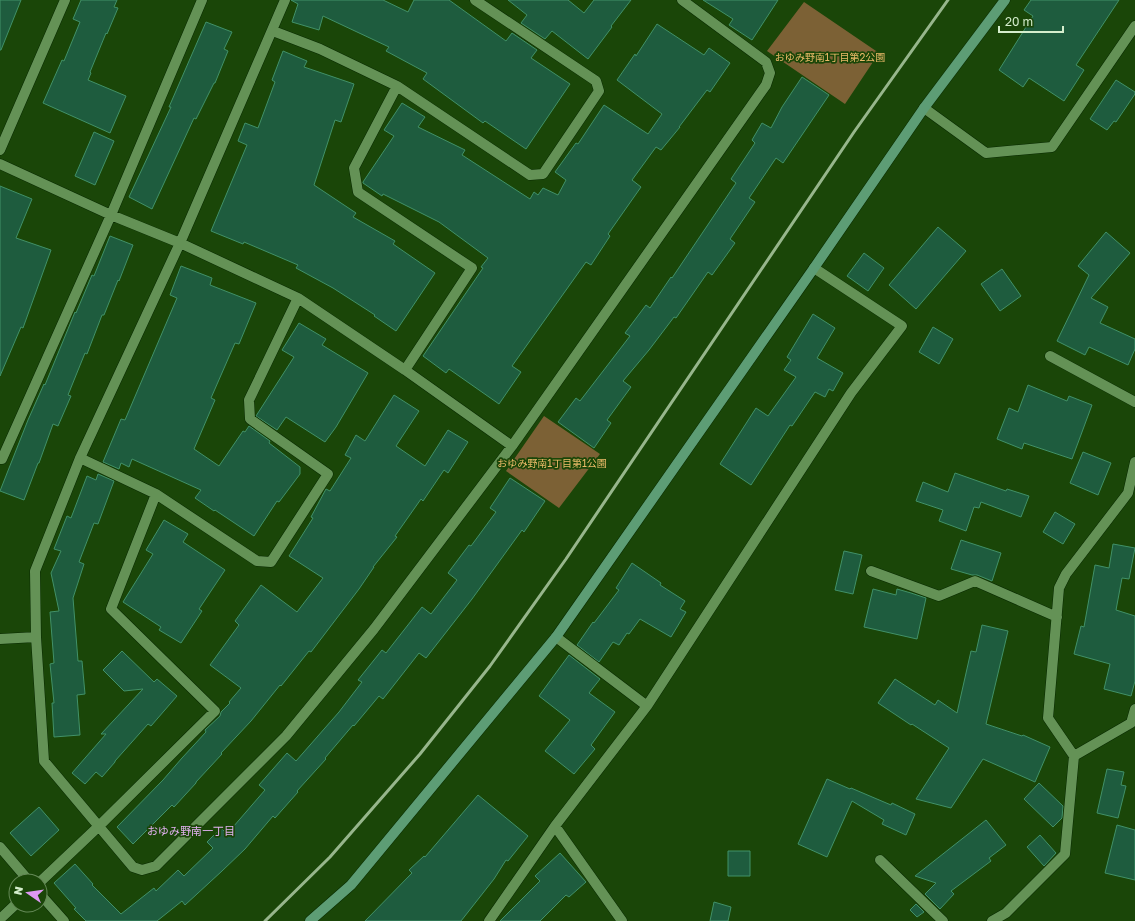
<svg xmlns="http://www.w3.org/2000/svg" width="1135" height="921" font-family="'Golos Text','Noto Sans JP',sans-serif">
  <rect width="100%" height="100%" fill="#1a4608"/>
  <path fill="#7c6135" d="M804,2l75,51 -34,51 -78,-53z
    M544,416l56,38 -41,54 -53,-37z"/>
  <path fill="#1e5c3e" stroke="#419168" d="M0,0h21l-20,50h-1z
    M81,0h36l-3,7 4,1 -11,26 -1,-1 -16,39 1,1 -3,7 38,16 -16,37 -67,-30 19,-43 2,1 16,-39 -7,-3z
    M291,0h92l25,12 6,-12h35l57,41 6,-8 25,17 -6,8 39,26 -44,65 -41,-28 -2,2 -60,-44 4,-6 -41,-22 3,-4 -66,-31 -4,14 -27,-8 6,-18z
    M508,0h60l16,13 10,-13h37l-20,26 1,1 -24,32 -36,-28 -7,8 -24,-16 6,-8z
    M703,0h75l-26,40 -23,-15 4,-6z
    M1031,0h88l-43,65 8,5 -20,31 -35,-23 -6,9 -24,-17 34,-54 -9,-6z
    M206,22l26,10 -8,17 4,2 -13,32h-1l-18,36 -2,-1 -42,91 -23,-12 42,-90h-2z
    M657,24l47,31 5,-7 21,15 -20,29 -3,-2 -28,37h1l-19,23 -5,-3 -24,33 9,7 -33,47 2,2 -19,29 -5,-3 -74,104 9,6 -22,32 -50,-35 -3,4 -23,-17 60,-88 -2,-1 7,-9 -49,-36 -56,-28 -1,2 -19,-13v-1l31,-46 -10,-6 18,-27 23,14 -7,10 47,23 -3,5 68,44 4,-7 4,3 5,-7 15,7 8,-15 -11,-8 21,-29 2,1 26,-39 44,29 14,-20 -45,-34 18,-26 1,2z
    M283,51l24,10 -3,6 50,17 -13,38 -6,-2 -21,65 42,28 -3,4 42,24 -2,3 42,29 -39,58 -22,-15 1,-1 -42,-27 -37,-20 2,-3 -54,-23 -1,2 -32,-13 36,-86 -9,-4 7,-18 13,5 17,-46 -3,-2z
    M802,77l27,18 -46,68 -7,-5 -27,40 6,4 -25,37 5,4 -23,32 -4,-3 -32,46 -2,-1 -25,33 -26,31 8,6 -24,33 4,3 -17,25 -36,-26 18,-24 4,3 50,-65 -5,-3 21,-28 4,3 21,-31 1,1 64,-95 -5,-4 24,-36 -3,-3 10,-17 9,5 11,-21z
    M1116,80l19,12v2l-19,28 -2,-1 -7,9 -17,-11z
    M94,132l20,9 -19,44 -20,-9z
    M0,186l32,13 -16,39 35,12 -28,78 -2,-1 -21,49z
    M938,227l28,24 -50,58 -27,-24z
    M1106,232l24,21 -39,45 17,9 -8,16 35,16v10l-7,16 -39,-18 -4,8 -28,-14 32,-66 -11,-9z
    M110,236l23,9 -14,36 -1,-1 -14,35h-2l-15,39 -2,-1 -17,42 3,1 -13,30 -5,-2 -14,39h-1l-14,37 -24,-9 28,-71 16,-36 1,1 30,-73 1,1 16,-38 2,1z
    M864,253l20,15 -16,23 -21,-15z
    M181,266l31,12 -2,7 46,18 -17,41 -4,-1 -24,55 4,2 -21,49 25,17 24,-35 2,1 4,-6 21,15 -1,2 31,24v7l-21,28 -2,-1 -23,35 -39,-26 -1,1 -19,-13 6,-8 -69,-31 -3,8 -8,-4 -2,6 -16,-7 18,-43 4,1 52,-122 -7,-3z
    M1002,269l19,27 -21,15 -19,-27z
    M813,314l22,14 -18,30 26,15 -10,18 -4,-2 -4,8 -10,-5 -23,34 -2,-1 -39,60 -31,-21 36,-56 12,8 28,-39 -12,-7 7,-10 -4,-3z
    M299,323l27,16 -4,6 46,28 -32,54 -11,15 -39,-25 -9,13 -21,-14 38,-59 -12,-7z
    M933,327l20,12 -14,25 -20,-12z
    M1028,385l39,16 2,-5 23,9 -20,54 -48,-16 -2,6 -25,-10 12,-31 9,4z
    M394,395l25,16 -23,35 29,20 23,-36 20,12 -20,31 -4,-3 -21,31 -2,-2 -26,37 2,1 -24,30h1l-15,22 -48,63 -2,-1 -28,35 -1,-1 -29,36 -30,32 1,1 -26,28v1l-22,24 -2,-2 -39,39 -16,-17 46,-47 19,-22 24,-26 -1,-2 15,-14 1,-4 9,-9 -1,-1 12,-14 -31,-23 29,-40 -4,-4 26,-36 36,27 26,-34 -34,-22 24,-38 -2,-1 15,-28 4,2 21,-33 -6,-3 11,-20 9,6z
    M1083,452l28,11 -13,32 -28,-12z
    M955,473l51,18 1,-2 22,7 -8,21 -40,-15 -2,6 -5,-1 -8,24 -27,-10 4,-11 -27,-9 7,-19 25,10z
    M98,474l16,7 -16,43 -4,-1 -15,39 5,2 -11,34 5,63h4l3,33 -8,1 3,40 -26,2 -2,-34h2l-4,-39 4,-1 -4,-51 9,-1 -8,-38 10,-22 -7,-2 13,-33 4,2 16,-42 9,4z
    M510,478l35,23 -21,31 -2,-2 -50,69 -46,59 -7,-5 -36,46 -4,-3 -25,30 -1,-1 -28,33 1,1 -29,32 1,1 -23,26 -2,-2 -28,33 -23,22 -37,34 -3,-4 -25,20h-71l-12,-12 2,-1 -22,-25 21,-19 18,20 -1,1 29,29 33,-26 2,3 22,-21 6,6 29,-28 -6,-6 14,-14 6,6 38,-44 -6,-5 28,-32 9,8 43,-49 23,-30 -4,-2 24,-30 4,3 36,-46 9,7 26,-34 -9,-7 21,-28 2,1 25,-34 -6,-4z
    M1055,512l20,12 -12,20 -20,-12z
    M164,520l24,14 -5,8 42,28 -26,39 3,2 -21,32 -22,-13 2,-3 -38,-25 30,-48 -7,-4z
    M961,540l40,13 -9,28 -15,-6h-5l-21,-6z
    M1113,544l22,4 -6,31 -7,-1 -6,32 19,6v65l-4,15 -27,-7 6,-25 -36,-10 7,-28 3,1 11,-62 14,3z
    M844,551l18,4 -9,39 -18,-4z
    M632,563l29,20 -1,2 25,16 -5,8 6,3 -15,25 -31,-18 -11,15 -2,-1 -8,12 -6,-3 -14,20 -22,-17 16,-23 1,1 25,-33 -3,-2z
    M873,589l23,6 1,-6 14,4 15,5 -9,41 -53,-12z
    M982,625l26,6 -22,93 36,12 1,-1 27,12 -15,35 -52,-23 -32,49 -35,-9 33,-51 -37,-24 -1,1 -33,-22 17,-24 40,26 3,-5 19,13 14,-62 5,1z
    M122,651l32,31 3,-3 20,17 -26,30 -3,-2 -33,37v1l-13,15 -6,-5 -11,12 -13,-11 34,-39h-5l42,-45 -19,2 -21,-21z
    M569,655l31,24 -11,14 26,19 -24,33 4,4 -21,25 -29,-23 25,-31 -31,-24z
    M1107,769l17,3 -3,13 5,1 -8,32 -21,-5z
    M827,779l23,10 1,-1 40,17 1,-2 23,11 -9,21 -24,-11 2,-4 -32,-19 -25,56 -29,-13z
    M1039,783l24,23 -1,12 -9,9 -29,-28z
    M478,795l50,41 -20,25 -2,-1 -12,19 -33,42h-96l47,-48 -3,-3 15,-14 1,1z
    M39,807l20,23 -28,26 -21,-23z
    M986,820l20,25 -17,13 2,3 -40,30 3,3 -14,15 -15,-15 11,-11 -21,-7z
    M1117,825l18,5v50l-30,-7z
    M1040,835l16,18 -12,13 -17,-19z
    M728,851h22v25h-22z
    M560,853l26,29 -17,15 -3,-2 -26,26h-40l40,-40 -5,-5z
    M714,902l17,5 -3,14h-18z
    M916,904l8,8 -7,5 -7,-7z"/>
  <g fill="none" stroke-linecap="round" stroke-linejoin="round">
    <defs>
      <path id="street" d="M285,0l-105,243 -100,215 -45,113 1,66 8,124 89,106 9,3 14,-4 130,-130 88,-107 138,-183 254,-361 4,-12 -4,-11 -84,-62
        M273,31l47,18 77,37 -43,82 4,24 114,76 -67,102
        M397,86l133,89 13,-1 56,-83 -3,-10 -121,-81
        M924,108l62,45 66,-6 83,-121
        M0,150l65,-150
        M0,164l111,51 69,28 118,55 107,72 107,76
        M1050,356l85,46
        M80,458l76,36 101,67 14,1 57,-88 -78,-55 -1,-19 49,-102
        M0,459h2l109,-244 91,-215
        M871,571l68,25 36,-15 82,36
        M556,637l91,69
        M0,639l36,-2
        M1074,756l-26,-38 11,-130 7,-14 62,-81 7,-31
        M555,826l67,95
        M0,847l29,34
        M880,860l63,61
        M40,882l59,-56 116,-115 -104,-102 45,-115
        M40,894l24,27
        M0,919l16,-15
        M489,921l66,-95 92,-120 204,-313 51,-67 -88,-58
        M992,921l14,-8 59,-59 9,-98 57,-33 4,-14"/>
      <path id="secondary" d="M310,921l41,-36 205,-248 258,-369 110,-160 81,-108"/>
    </defs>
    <use href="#street" stroke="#082a00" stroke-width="11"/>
    <use href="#secondary" stroke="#082a00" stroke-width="11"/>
    <use href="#street" stroke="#649256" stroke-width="10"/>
    <use href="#secondary" stroke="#5d9d75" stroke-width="10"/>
    <path stroke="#97b68c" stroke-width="3" d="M265,921l65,-64 90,-103 70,-88 76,-107 288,-427 94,-132"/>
  </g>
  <g text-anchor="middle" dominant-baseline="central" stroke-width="3.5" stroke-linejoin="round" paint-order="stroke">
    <g font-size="10" fill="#edbb6a" stroke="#1a4608">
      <text x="830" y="57">おゆみ野南1丁目第2公園</text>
      <text x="552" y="463">おゆみ野南1丁目第1公園</text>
    </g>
    <g font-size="11" fill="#e3b2f1" stroke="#1a4608">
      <text x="191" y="830">おゆみ野南一丁目</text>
    </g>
  </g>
  <g transform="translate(28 893) rotate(283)"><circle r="19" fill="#1a4608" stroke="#658957"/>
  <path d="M0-3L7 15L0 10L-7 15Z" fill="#de98f2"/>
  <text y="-6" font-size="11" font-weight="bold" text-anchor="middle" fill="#d5eecd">N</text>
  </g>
  <path d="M999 26v6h64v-6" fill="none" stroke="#d5eecd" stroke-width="2"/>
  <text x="1005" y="26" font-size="12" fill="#d5eecd" stroke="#1a4608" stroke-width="3" paint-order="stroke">20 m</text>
</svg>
